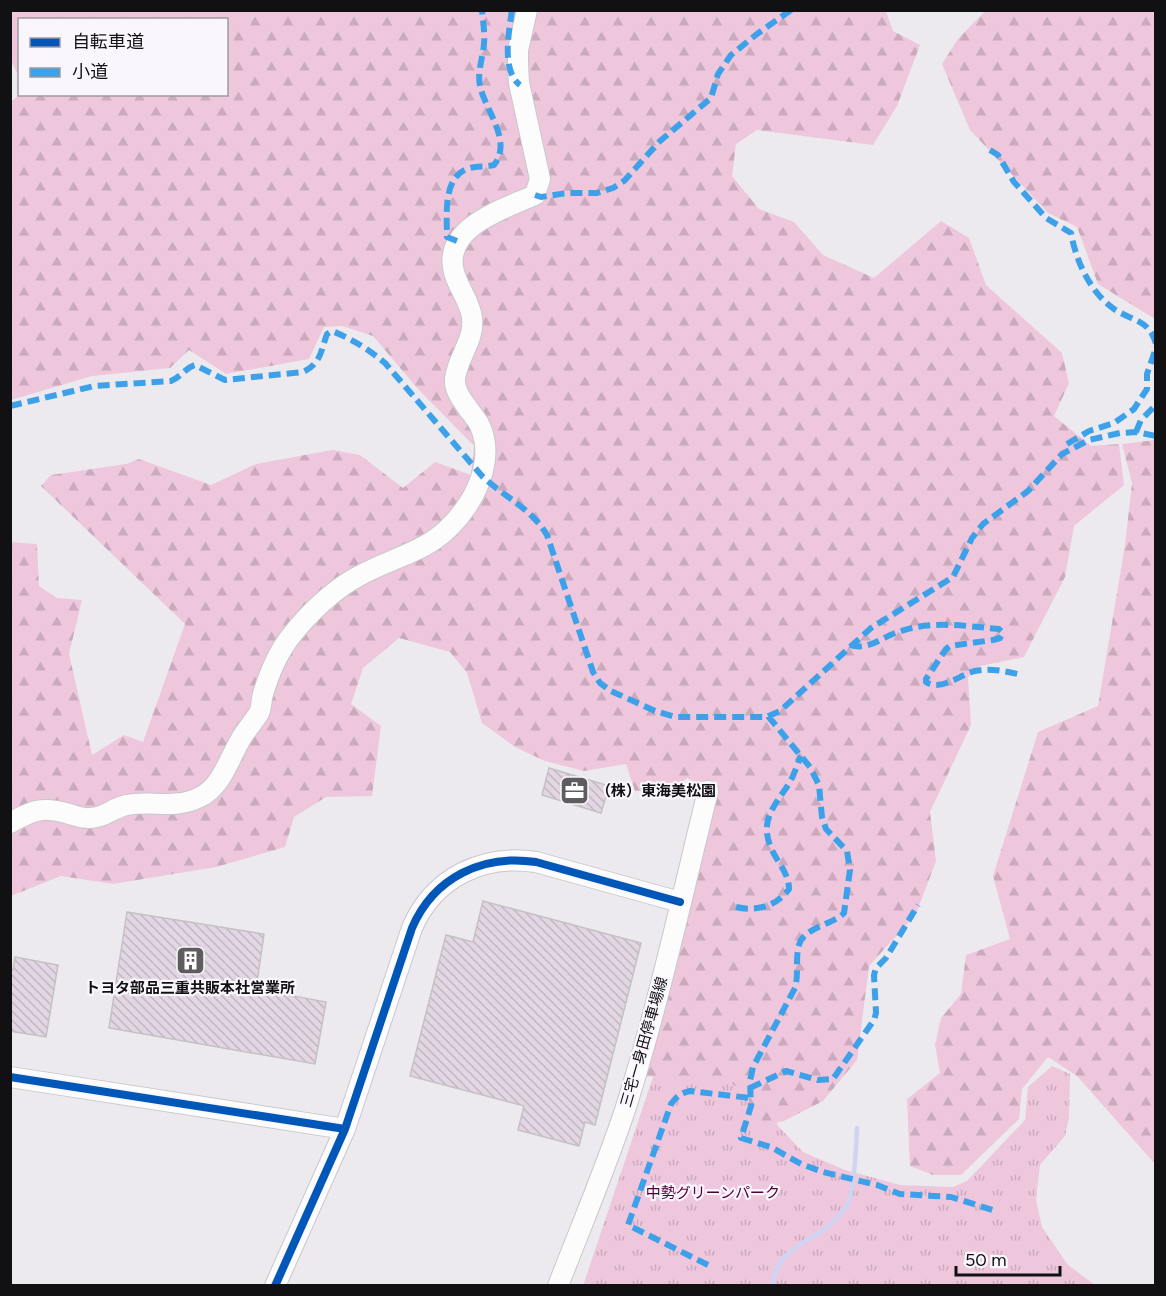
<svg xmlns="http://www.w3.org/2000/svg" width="1166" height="1296" font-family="Figtree,'Noto Sans JP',sans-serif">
  <defs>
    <pattern id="grass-tufts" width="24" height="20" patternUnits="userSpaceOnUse" patternTransform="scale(1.5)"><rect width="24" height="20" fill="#eec7dd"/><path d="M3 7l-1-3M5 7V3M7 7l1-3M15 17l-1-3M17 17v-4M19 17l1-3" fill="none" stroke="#cbaabd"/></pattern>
    <pattern id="forest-firs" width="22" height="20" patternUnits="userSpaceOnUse" patternTransform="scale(1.5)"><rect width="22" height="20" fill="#eec7dd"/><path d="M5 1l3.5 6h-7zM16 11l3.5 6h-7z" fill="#cbaabd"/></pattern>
    <pattern id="building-back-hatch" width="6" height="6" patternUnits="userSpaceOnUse" patternTransform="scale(1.5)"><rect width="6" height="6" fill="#e3d6e3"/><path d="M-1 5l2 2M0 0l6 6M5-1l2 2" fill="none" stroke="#c2b7c2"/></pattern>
  </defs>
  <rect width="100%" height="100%" fill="#edeaef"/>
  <path fill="url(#grass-tufts)" d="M660,1056l100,20 18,50 25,26 42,18 55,15 53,2 14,-6 58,-61 3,-33 24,-21 18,8 -1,44 -4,18 -25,29 -4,34 6,28 26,38 27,20 -512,1z"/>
  <path fill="url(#forest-firs)" d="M11,11h875l7,20 27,14 -23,61 -24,39 -116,-15 -21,14 -4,32 27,33 35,13 29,33 51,23 67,-57 28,17 17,47 76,68 7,30 -15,33 37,30 28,-2 5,41 -50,41 -9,51 -41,80 -44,9 -12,11 3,48 -41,87 6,49 -20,53 -47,52 -12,94 -34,41 -39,20 -32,6 -4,-33 -22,-14 -83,-4 69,-285 -25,-13 -16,13h-36l-9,-27 -42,7 -39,-10 -30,-14 -33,-24 -15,-50 -17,-21 -51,-14 -36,30 -12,36 30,22 -9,70 -46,1 -32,20 -9,30 -69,20 -103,17 -52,-8 -50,20v-354l26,2 2,42 18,12 25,2 -13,54 23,101 32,-20 19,7 42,-118 -144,-138 10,-11 75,-11 13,-5 72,26 45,-21 76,-14 28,5 43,33 32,-26 36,13 3,-29 -56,-57 -45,-53 -31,-10 -18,1 -15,32 -83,15 -37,-24 -19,18 -78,8 -81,24v-298l9,-8h206v-74h-206l-1,57 -8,-16z
    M985,11h170v308l-57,-35 -21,-57 -29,-14 -78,-83 -28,-66 16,-25z
    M1155,440v724l-78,-88 -29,-19 -26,32 -3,30 -58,56h-28l-23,-9 -3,-67 33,-26 -5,-28 6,-27 20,-24 5,-39 44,-16 -17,-63 45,-144 60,-26 27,-161 7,-62 -10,-39z"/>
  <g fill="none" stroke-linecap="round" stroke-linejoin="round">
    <path stroke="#ced4f2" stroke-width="4.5" d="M773,1286c3,-44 44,-41 67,-72 3,-3 7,-7 8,-11 7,-16 8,-56 9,-75"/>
  </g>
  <path fill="url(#building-back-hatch)" stroke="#c4c1c5" stroke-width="1.5" d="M549,768l60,18 -8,27 -59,-18z
    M483,901l158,42 -46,182 -10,-3 -6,24 -61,-16 6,-24 -114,-30 36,-141 27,7z
    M127,912l137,22 -8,55 70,13 -11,62 -206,-36z
    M15,957l43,8 -12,72 -36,-6v-61h3z"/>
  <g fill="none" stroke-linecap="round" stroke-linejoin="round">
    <defs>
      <path id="secondary" d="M10,823c21,-12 32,-17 56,-10 8,2 16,6 24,5 14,0 24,-11 37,-13 24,-5 48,5 73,-8 22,-10 30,-41 42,-60 5,-8 12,-16 17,-24 3,-6 2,-13 4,-19 6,-20 15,-42 28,-58 17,-22 42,-46 66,-59 45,-25 78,-24 110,-71 14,-21 24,-50 15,-75 -2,-8 -8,-15 -13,-21 -6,-9 -15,-19 -14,-31 2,-21 20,-39 17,-61 -2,-17 -14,-30 -18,-46 -12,-45 50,-63 81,-77l5,-16 -21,-96 -1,-19v-14l9,-40
        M10,1077l335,52
        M275,1286l70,-157 67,-201c22,-51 71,-74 124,-66l144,40
        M558,1286c23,-60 48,-118 68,-179 33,-104 56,-211 82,-316"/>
    </defs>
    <use href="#secondary" stroke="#c9c7cb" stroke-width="22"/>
    <use href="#secondary" stroke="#fcfcfd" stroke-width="20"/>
    <path stroke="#3da1ea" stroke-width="6" stroke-dasharray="12 6" stroke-linecap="butt" d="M512,10c-3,21 -11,61 8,75
      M990,150l8,5 16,27 32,36 25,15c5,28 19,59 43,76 18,12 35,10 42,35
      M535,195l6,2 26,-4h30l16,-5 11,-7 36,-40 51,-43 7,-24 13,-19 26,-21 34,-24
      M457,241l-10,-4c0,-21 -5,-62 23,-69 7,-2 16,-1 24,-3 19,-24 -9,-55 -14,-79 -3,-14 3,-29 4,-42 1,-12 -1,-22 -2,-34
      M10,406l84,-20 77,-5c10,-4 14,-13 24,-16l30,15 78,-8c18,-8 18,-22 24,-38l5,-3c20,8 36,18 53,32l97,113c22,21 49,32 65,59l46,137 7,11 11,8 44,20 20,6h91l14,-6 91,-83 82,-51 19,-39 11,-14 45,-33 34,-37 27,-14 31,-7 16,-1 20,4
      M1136,432l5,-12 15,-15
      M1067,444l22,-13 25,-8 20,-14 13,-20v-15l9,-26
      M850,645c18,6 32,-8 48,-13 34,-12 66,-6 101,-3l4,4 -3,5 -7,2 -43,6 -4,3 -20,30v3c15,10 35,-8 49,-11 14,-3 29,0 43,3
      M768,716l42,51 9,18 3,32 4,12 21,22 3,19 -6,43c-12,12 -40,14 -45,32 -4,14 0,29 -4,43l-42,79 -3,14 1,25 -10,32 30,9 30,17 22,8 54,13 23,9 51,3 45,14
      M736,907c20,5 41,-1 53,-18 0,-15 -11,-26 -17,-39 -14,-30 3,-44 18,-68 5,-9 7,-18 11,-26
      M750,1088l36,-17 32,9 15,-1 41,-59 2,-7 -2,-38 2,-7 10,-10 32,-53
      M708,1265l-80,-40 43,-121c6,-8 10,-11 19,-13l60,7"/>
    <defs>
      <path id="cycleway" d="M10,1077l335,52
        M275,1286l70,-157 67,-201c22,-51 71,-74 124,-66l144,40"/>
    </defs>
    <use href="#cycleway" stroke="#faf6fe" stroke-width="11"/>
    <use href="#cycleway" stroke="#0057b8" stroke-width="8"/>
  </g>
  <defs>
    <symbol id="office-square" viewBox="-11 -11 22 22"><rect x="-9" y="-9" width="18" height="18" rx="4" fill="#5e5c5f" stroke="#faf6fe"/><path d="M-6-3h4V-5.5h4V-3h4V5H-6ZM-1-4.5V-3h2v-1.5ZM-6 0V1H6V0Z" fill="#fff"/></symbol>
    <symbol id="building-square" viewBox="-11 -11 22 22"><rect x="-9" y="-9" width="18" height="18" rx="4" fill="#5e5c5f" stroke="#faf6fe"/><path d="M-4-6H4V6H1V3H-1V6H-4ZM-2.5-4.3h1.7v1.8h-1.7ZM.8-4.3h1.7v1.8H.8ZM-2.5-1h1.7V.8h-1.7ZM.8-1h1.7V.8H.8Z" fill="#fff"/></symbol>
  </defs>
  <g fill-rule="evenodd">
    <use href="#office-square" x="558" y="774" width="33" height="33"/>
    <use href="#building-square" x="174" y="944" width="33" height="33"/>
  </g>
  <g text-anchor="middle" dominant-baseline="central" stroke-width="4.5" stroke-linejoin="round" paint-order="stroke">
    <g font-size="15" font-weight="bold" fill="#111012" stroke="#faf6fe" text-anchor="start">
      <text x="596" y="791">（株）東海美松園</text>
      <text x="190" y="988" text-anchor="middle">トヨタ部品三重共販本社営業所</text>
    </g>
    <g font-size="15" fill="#111012" stroke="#faf6fe">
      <text transform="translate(644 1042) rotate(-74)">三宅一身田停車場線</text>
    </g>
    <g font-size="15" fill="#530038" stroke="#faf6fe">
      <text x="713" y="1193">中勢グリーンパーク</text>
    </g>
  </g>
  <rect width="1166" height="1296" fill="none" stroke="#111012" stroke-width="24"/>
  <rect x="18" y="18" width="210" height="78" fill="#faf6fe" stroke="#9d9aa0" stroke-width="1.5"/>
  <rect x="30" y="38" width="30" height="9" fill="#0057b8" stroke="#9d9aa0" stroke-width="1.5"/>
  <text x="72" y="48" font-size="18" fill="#111012">自転車道</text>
  <rect x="30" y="68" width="30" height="9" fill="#3da1ea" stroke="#9d9aa0" stroke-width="1.5"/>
  <text x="72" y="78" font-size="18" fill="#111012">小道</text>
  <path d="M956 1266v9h104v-9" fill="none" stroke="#111012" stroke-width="3"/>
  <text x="965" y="1266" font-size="18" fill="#111012" stroke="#faf6fe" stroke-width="4.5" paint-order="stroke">50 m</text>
</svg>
